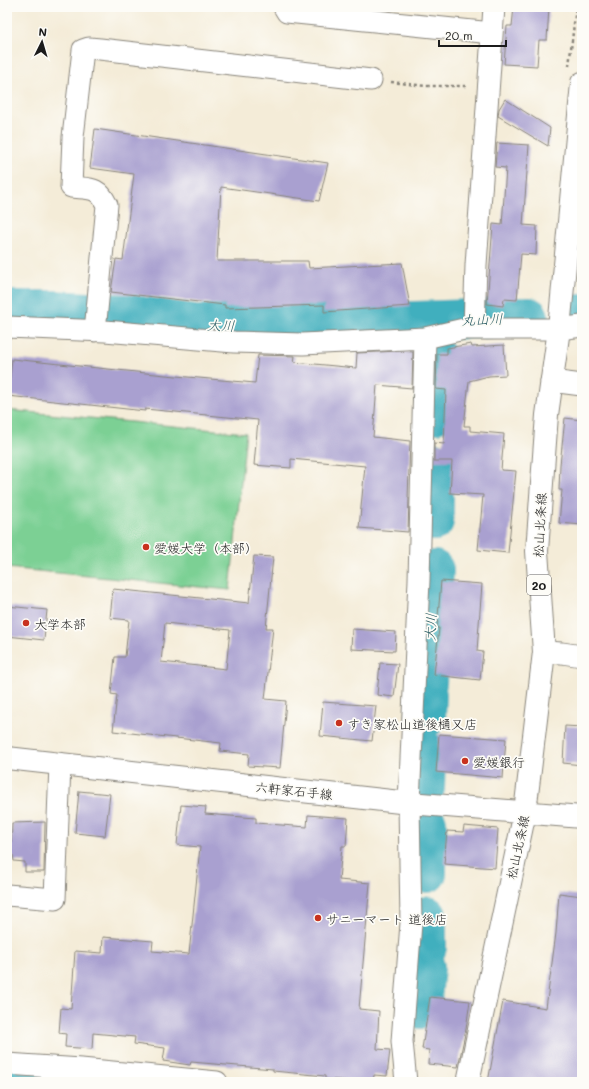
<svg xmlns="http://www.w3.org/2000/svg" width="589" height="1089" font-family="Mali,'Klee One',sans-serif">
  <rect width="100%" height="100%" fill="#fdfcf7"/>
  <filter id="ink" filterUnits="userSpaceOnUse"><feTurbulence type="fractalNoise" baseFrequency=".025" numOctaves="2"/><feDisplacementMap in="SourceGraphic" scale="8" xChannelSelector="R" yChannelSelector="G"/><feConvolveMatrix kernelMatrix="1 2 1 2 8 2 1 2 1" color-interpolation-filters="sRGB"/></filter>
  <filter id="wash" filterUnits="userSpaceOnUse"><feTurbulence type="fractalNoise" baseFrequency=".012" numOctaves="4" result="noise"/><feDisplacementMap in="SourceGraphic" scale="16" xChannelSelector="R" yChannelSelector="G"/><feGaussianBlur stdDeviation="0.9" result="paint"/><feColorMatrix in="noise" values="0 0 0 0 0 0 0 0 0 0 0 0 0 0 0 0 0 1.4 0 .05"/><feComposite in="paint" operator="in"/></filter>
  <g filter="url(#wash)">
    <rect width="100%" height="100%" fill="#f4ecd8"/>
    <path fill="#7cd094" stroke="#4c7658" d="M7,410l239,23 -16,157 -223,-22z"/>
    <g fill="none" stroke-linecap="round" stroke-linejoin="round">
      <path stroke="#41afbe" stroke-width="40" d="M7,310h44l74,4 70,10 78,2 256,-9
        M580,313h2
        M435,414v-59
        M434,487v-25
        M434,521v-24
        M427,683l7,-113
        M426,718l1,-23
        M425,788l1,-37
        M427,823v50
        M427,947v-31
        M421,1009l4,-42
        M7,1076l96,6"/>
    </g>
    <g id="blocks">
      <path fill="#a9a0d0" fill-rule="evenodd" d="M514,7h35l-2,33h-8l-2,26 -33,-2 3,-38h5z
        M505,99l45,29 -2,18 -50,-30 1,-7z
        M95,129l233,34 -9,38 -98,-14 -4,74h91l1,7 93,-5 8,43 -86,6v-7l-99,3v-3l-114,-13 5,-33 7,1 11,-86 -44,-6z
        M497,143l32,2 -6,80 14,1 -1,29 -15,-1 -4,46 -13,-1 -1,7 -16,-2 6,-80 9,1 4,-57 -11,-1z
        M471,344l1,3 32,-2 2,30 -17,1 -20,5 -5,45h6v5l34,3 -3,36 15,1 -8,82 -30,-3 5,-55 -33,-2 2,-32h-18v-18l10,1 2,-54 -10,-1 1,-35h10v-6z
        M399,351l14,1 -1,36 -35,-3 -4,52 37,4 -2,57h1l-1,34 -49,-4 6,-62 -74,-7v9l-37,-3 4,-45 -113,-11v2l-137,-15 4,-37 153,16 90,8 3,-28 37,1 -1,6 62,6 1,-15z
        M565,418l17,2v105l-23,-2 3,-33h-3l1,-25z
        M254,556l19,1 -7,71h7l-8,71 21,2 -6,67 -32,-2 1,-12 -29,-3 1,-8 -108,-12 4,-36 -6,-1 4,-37h10l4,-37 -19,-2 3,-29 136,14zM165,623l65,7 -4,39 -65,-7z
        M441,581l41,3 -5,67 6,1 -3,28 -46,-5 5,-47h-2z
        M7,606l40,4 -3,30 -37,-4z
        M352,629l44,3 -1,19 -44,-2z
        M380,663l18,1 -4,33 -17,-2z
        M323,702l53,4 -4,35 -52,-5z
        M565,726l17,1v38l-19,-2z
        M439,734l67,5 -3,39 -67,-6z
        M79,791l31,3 -5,42 -30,-3z
        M181,805l25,2 -1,7 51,4v5l51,4 1,-12 40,3 -2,28h-4l-3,34 31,3 -11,126 20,2 -2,38 13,1 -3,26 -13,-1 -1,7h-5l-43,-3v-3l-52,-5v-2l-82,-7 -1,3 -27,-4 2,-13 -31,-4 1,-7 -42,-4 -1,16 -27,-2 1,-13 -7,-1 2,-25 10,1 4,-58 27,2 1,-16 50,4 -1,10 37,3 11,-107 -23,-2z
        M45,822l-1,50h-19v-10l-11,-1 -1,-6h-2l1,-32z
        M464,826l34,3 -3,39 -51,-4 3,-33 16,1z
        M559,893l23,3v186h-94l15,-81 43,7 10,-75z
        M430,997l40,4 -4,28 -8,38 -30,-3 1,-14 -7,-1z"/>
    </g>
  </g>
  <g filter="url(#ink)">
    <use href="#blocks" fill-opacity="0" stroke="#88847a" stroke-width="1"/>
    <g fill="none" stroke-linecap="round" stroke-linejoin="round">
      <defs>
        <path id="street" d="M284,7l3,5 205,21
          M7,327l98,4 129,11 69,2 122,-6 39,-9h95l23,-3
          M474,329l2,-64 18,-258
          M95,331l12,-126c-9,-19 -17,-16 -36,-18l2,-50 10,-87 6,-2 11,1 271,31
          M551,381l31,4
          M544,652l18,1 20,3
          M7,895l48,4 5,-135
          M7,1064l74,5 136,13
          M406,1082l-4,-41 9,-118 -2,-120 10,-223 6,-242"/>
        <path id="secondary" d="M7,758l402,45 173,14"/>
        <path id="primary" d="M468,1082l57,-270 19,-160 -7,-101 10,-136 12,-86 23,-246"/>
      </defs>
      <use href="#street" stroke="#88847a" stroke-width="23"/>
      <use href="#secondary" stroke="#88847a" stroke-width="24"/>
      <use href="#primary" stroke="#88847a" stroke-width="24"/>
      <path stroke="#88847a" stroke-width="2.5" stroke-dasharray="3 3" stroke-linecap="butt" d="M569,66l7,-59
        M391,82l35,4h42"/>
      <use href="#street" stroke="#fff" stroke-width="21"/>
      <use href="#secondary" stroke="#fff" stroke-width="22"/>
      <use href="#primary" stroke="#fff" stroke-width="22"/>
    </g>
  </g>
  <g fill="#c8321e" stroke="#fdfcf7" stroke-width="1.5">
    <circle cx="146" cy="547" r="4"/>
    <circle cx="26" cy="623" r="4"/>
    <circle cx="339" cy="723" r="4"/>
    <circle cx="465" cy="761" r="4"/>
    <circle cx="318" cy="918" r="4"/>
  </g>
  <g text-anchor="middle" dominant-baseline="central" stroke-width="3.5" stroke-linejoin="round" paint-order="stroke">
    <rect fill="#fdfcf7" stroke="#605f5e" stroke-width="1" x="527" y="575" width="24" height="20" rx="3"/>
    <g font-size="12" font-weight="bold" fill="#1c1c1c">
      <text x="539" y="585">20</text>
    </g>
    <g font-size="13" fill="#1c1c1c" stroke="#fdfcf7">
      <text transform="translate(539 525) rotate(-87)">松山北条線</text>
      <text transform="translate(294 790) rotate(6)">六軒家石手線</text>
      <text transform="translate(517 847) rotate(-78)">松山北条線</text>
    </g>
    <g font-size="13" fill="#1c1c1c" stroke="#fdfcf7" text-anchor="start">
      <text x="154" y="547">愛媛大学（本部）</text>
      <text x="34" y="623">大学本部</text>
      <text x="347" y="723">すき家松山道後樋又店</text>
      <text x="473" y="761">愛媛銀行</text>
      <text x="326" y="918">サニーマート 道後店</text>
    </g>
    <g font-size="14" font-style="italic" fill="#2d5e65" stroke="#fdfcf7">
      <text transform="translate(482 319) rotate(-2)">丸山川</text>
      <text transform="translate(221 325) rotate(2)">大川</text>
      <text transform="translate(430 627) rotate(-87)">大川</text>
    </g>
  </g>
  <rect width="589" height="1089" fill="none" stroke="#fdfcf7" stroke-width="24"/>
  <g transform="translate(42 42) rotate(5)" stroke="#fdfcf7" stroke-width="3" paint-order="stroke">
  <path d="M0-3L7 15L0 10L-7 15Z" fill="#1c1c1c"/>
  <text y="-6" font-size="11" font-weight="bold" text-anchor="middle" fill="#1c1c1c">N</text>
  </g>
  <path d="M439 40v6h67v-6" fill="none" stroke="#1c1c1c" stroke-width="2"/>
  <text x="445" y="40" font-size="12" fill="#1c1c1c" stroke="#fdfcf7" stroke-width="3" paint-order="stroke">20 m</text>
</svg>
